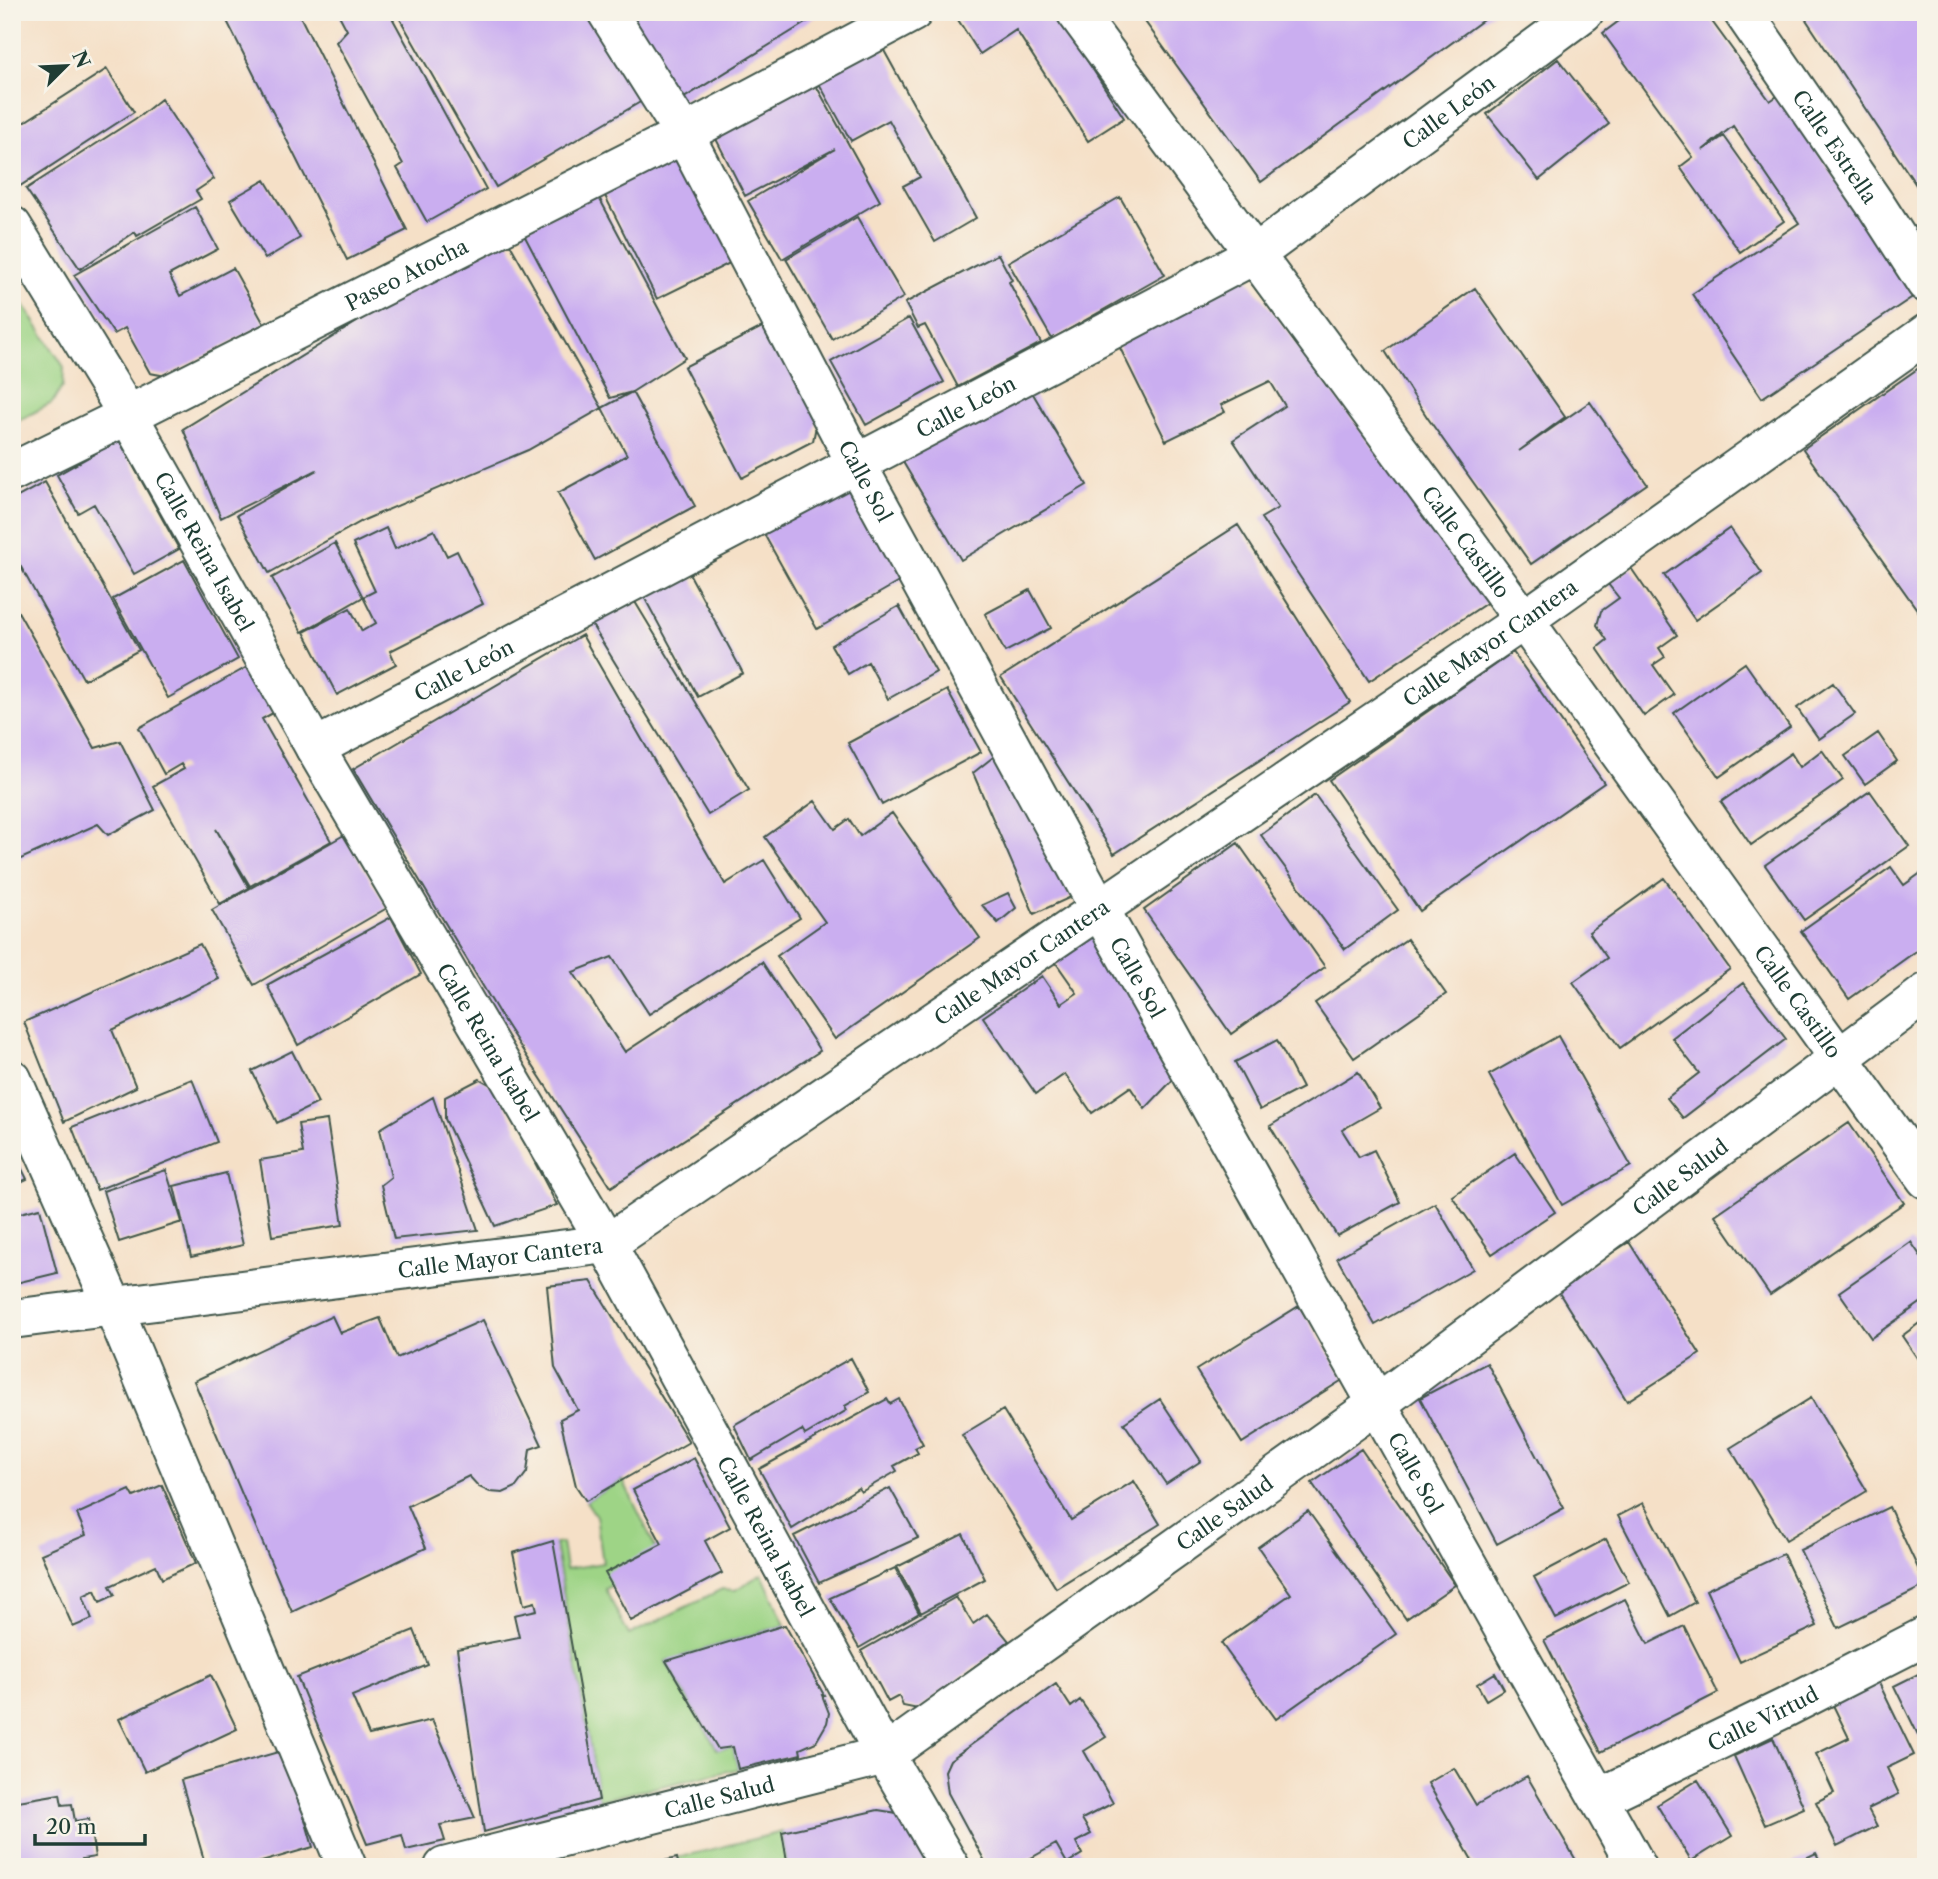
<svg xmlns="http://www.w3.org/2000/svg" width="1938" height="1879" font-family="'Libre Caslon Text',serif">
  <rect width="100%" height="100%" fill="#f7f3e8"/>
  <filter id="ink" filterUnits="userSpaceOnUse"><feTurbulence type="fractalNoise" baseFrequency=".0143" numOctaves="2"/><feDisplacementMap in="SourceGraphic" scale="14" xChannelSelector="R" yChannelSelector="G"/><feConvolveMatrix kernelMatrix="1 2 1 2 8 2 1 2 1" color-interpolation-filters="sRGB"/></filter>
  <filter id="wash" filterUnits="userSpaceOnUse"><feTurbulence type="fractalNoise" baseFrequency=".00686" numOctaves="4" result="noise"/><feDisplacementMap in="SourceGraphic" scale="28" xChannelSelector="R" yChannelSelector="G"/><feGaussianBlur stdDeviation="1.57" result="paint"/><feColorMatrix in="noise" values="0 0 0 0 0 0 0 0 0 0 0 0 0 0 0 0 0 1.4 0 .05"/><feComposite in="paint" operator="in"/></filter>
  <g filter="url(#wash)">
    <rect width="100%" height="100%" fill="#f5e0c7"/>
    <path fill="#9ed486" stroke="#5e885d" stroke-width="2" d="M12,287l52,80 -1,19 -11,17 -40,21z
      M623,1480l38,79 -56,30 24,46 93,-46 13,1 27,-16 23,51 -119,36 51,88 16,-2 5,22 -139,31 -44,-256 7,-1 4,26 37,-6 -7,-47 -10,-15z
      M782,1832l6,35h-109l-2,-9z"/>
    <g id="blocks">
      <path fill="#caaef0" d="M239,12h59l109,218 -60,30 -121,-241z
        M343,12h46l97,177 -59,33 -30,-54 6,-4 -67,-122 11,-12 -8,-15z
        M396,12h188l58,89 -146,86z
        M626,12h197l-144,89z
        M953,12h103l68,106 -36,23 -72,-111 -36,24z
        M1138,12h356l-233,170z
        M1631,12h74l65,89 9,-6 135,201 -152,102 -70,-104 107,-71 -66,-97 -30,24 21,-14 60,85 -44,31 -60,-85 13,-10 -90,-124z
        M1801,12h125v188z
        M881,45l95,173 -41,24 -32,-56 17,-9 -31,-57 -38,21 -35,-63z
        M1558,59l51,65 -70,56 -52,-66z
        M107,69l27,43 -114,74 -8,-12v-44z
        M813,80l67,121 -98,58 -34,-58 87,-52 -90,47 -32,-63z
        M161,99l53,80 -18,12 5,8 -64,37 -2,-4 -55,37 -54,-80 115,-74z
        M681,145l57,114 -81,40 -57,-113z
        M265,180l35,58 -35,21 -35,-59z
        M596,192l89,166 -53,34 63,114 -100,54 -37,-67 69,-38 -25,-47 30,-16 -22,6 -88,-167z
        M1120,197l45,78 -113,64 -44,-77z
        M195,207l23,42 -49,26 11,21 53,-28 31,56 -98,52 -16,-3 -25,-45 -11,6 -40,-59z
        M857,217l47,80 -72,42 -46,-80z
        M507,239l95,169 -74,42 -164,70 -95,53 -32,-58 80,-45 -96,48 -38,-89 187,-115z
        M998,254l14,26 -3,2 32,61 -83,44 -33,-62 -7,3 -13,-25z
        M1245,275l243,327 -119,79 -108,-163 17,-10 -45,-68 52,-34 -15,-25 -49,24 4,7 -59,29 -48,-97z
        M1475,288l90,129 -46,34 71,-49 57,82 -116,80 -104,-147 -42,-66z
        M909,318l35,64 -78,43 -35,-63z
        M770,323l48,93 -5,25 -71,37 -58,-111z
        M1926,363v259l-123,-173z
        M1026,382l61,103 -126,75 -61,-103z
        M119,440l60,109 -45,25 -40,-70 -16,9 -21,-38z
        M852,476l57,100 -92,53 -62,-111z
        M45,482l94,168 -55,30 -72,-129v-51z
        M1238,525l112,177 -236,152 -113,-177z
        M386,528l9,21 39,-19 13,26 10,-5 26,53 -93,47 6,13 -59,31 -33,-63 46,-24 12,23 14,-8 -13,-26 12,-6 -22,-47z
        M1730,528l32,45 -67,47 -31,-45z
        M335,543l28,54 -61,35 -30,-54z
        M184,560l54,99 -70,39 -55,-99z
        M682,560l61,113 -45,24 -61,-113z
        M1631,568l46,67 -18,13 6,9 -12,8 21,30 -30,21 -47,-68 10,-8 -10,-15 4,-14 18,-13 -11,-14z
        M626,587l123,203 -41,25 -124,-203z
        M1030,590l21,38 -46,24 -20,-38z
        M12,601l83,147 25,-7 35,69 -47,25 -10,-11 -86,39z
        M899,606l37,66 -48,27 -20,-37 -20,12 -17,-29z
        M582,635l143,249 39,-24 36,58 -151,96 -37,-57 -39,15 52,80 137,-90 58,89 -209,136 -109,-169 -149,-249z
        M1513,652l91,131 -184,128 -91,-131z
        M1745,663l45,64 -71,50 -45,-64z
        M247,667l26,46 -11,6 69,122 -81,45 -34,-57 33,59 -29,16 -67,-118 31,-17 -3,-5 -17,10 -25,-46z
        M1833,683l22,31 -36,25 -22,-31z
        M947,690l34,62 -99,53 -34,-62z
        M1878,733l19,28 -32,23 -20,-28z
        M1007,746l64,151 -37,17 -61,-141z
        M1822,750l21,30 -92,65 -30,-43 70,-49 9,14z
        M1870,791l39,55 -105,74 -39,-55z
        M1315,795l83,115 -53,39 -84,-114z
        M815,801l20,28 14,-10 11,17 32,-23 88,125 -145,101 -58,-83 48,-34 -60,-85z
        M344,835l43,73 -133,77 -42,-75z
        M1238,843l87,124 -94,67 -87,-124z
        M1891,867l13,18 21,-15 1,2v72l-77,55 -48,-68z
        M1664,878l66,91 -110,79 -47,-66 34,-24 -18,-26z
        M1008,893l8,15 -18,15 -16,-18z
        M391,917l30,57 -123,71 -31,-60z
        M1101,927l83,141 -39,41 -15,-22 -38,26 -27,-39 -29,20 -53,-77 59,-41 19,28 16,-11 -23,-33z
        M1407,939l39,55 -92,64 -39,-55z
        M200,944l19,35 -107,51 24,57 -72,35 -40,-100z
        M1743,983l43,56 -103,79 -16,-20 32,-25 -27,-35z
        M1558,1036l73,130 -69,39 -73,-130z
        M1277,1040l25,48 -42,22 -25,-48z
        M292,1051l26,52 -41,20 -25,-52z
        M1358,1072l22,36 -38,22 17,27 15,-7 26,52 -63,34 -67,-110z
        M192,1079l25,63 -120,48 -25,-63z
        M480,1079l16,9 61,117 -62,21 -50,-107v-22z
        M433,1097l45,133 -84,9 -13,-54 10,-8 -11,-48z
        M327,1120l16,105 -71,11 -12,-76 43,-7 -5,-29z
        M1849,1123l55,80 -134,92 -55,-80z
        M12,1149l15,30 -15,7z
        M1515,1153l40,59 -63,42 -40,-58z
        M166,1170l16,52 -63,20 -16,-51z
        M226,1173l17,72 -52,12 -17,-71z
        M1435,1203l38,66 -98,56 -38,-67z
        M40,1208l17,65 -45,11v-69z
        M1629,1242l71,112 -73,47 -71,-113z
        M1911,1242l15,22v35l-55,39 -32,-46z
        M591,1281l98,161 -103,59 -10,-15 -16,-67 18,-9 -23,-42 -8,-82z
        M1299,1306l45,73 -102,64 -46,-73z
        M332,1316l8,17 40,-15 17,40 86,-38 59,125 -12,4 -3,23 -11,15 -13,6 -13,-1 -11,-5 -10,-11 -61,30 18,42 -134,64 -98,-231z
        M1926,1318v49l-2,1 -22,-32z
        M851,1358l18,34 -24,14 2,4 -42,25 -3,-5 -51,30 -17,-35z
        M1487,1363l77,145 -67,36 -77,-146z
        M1811,1398l56,93 -81,49 -56,-92z
        M887,1399l3,5 9,-5 24,45 -8,4 3,5 -24,13 3,5 -36,21 -3,-4 -66,41 -33,-60z
        M1160,1399l41,62 -35,23 -42,-61z
        M1003,1410l68,110 63,-39 26,43 -104,64 -94,-153z
        M1361,1449l94,136 -49,34 -94,-136z
        M694,1458l36,69 -25,14 17,32 -91,48 -26,-48 57,-29 -29,-54z
        M162,1485l34,78 -34,16 -6,-14 -46,21 5,9 -15,7 -5,-12 -12,6 9,23 -19,8 -32,-73 45,-19 -9,-21 53,-24 4,7z
        M890,1488l28,50 -99,45 -25,-47z
        M1643,1503l52,99 -25,14 -52,-100z
        M1889,1507l37,78 -88,43 -38,-78z
        M1308,1511l88,123 -120,85 -55,-76 70,-49 -33,-47z
        M963,1534l22,45 -64,34 -24,-46z
        M1606,1539l23,43 -73,37 -22,-42z
        M553,1541l46,259 -115,32 -27,-183 62,-12 -5,-22 23,-5 -2,-8 -11,3 -11,-52z
        M1783,1554l34,72 -77,36 -34,-72z
        M895,1568l24,45 -60,35 -29,-50z
        M956,1597l17,27 14,-10 22,27 -91,68 -15,-3 -4,-10 -11,6 -27,-51z
        M1625,1599l23,45 36,-18 34,67 -117,59 -57,-112z
        M785,1625l39,70h-2l7,18 -2,10 -11,19 -16,7 1,5 -63,15 -5,-22 -15,2 -52,-88z
        M414,1630l14,35 -76,31 17,39 63,-15 43,98 -35,7 5,16 -39,9 -4,-15 -35,9 -70,-167z
        M1926,1670v81l-32,-65z
        M1495,1673l9,16 -18,11 -9,-16z
        M211,1675l26,54 -92,43 -26,-53z
        M1878,1681l36,74 -27,13 12,26 -31,15 9,17 -40,20 -21,-44 18,-9 -18,-39 33,-16 -17,-35z
        M1056,1684l15,23 9,-7 26,37 -22,14 29,52 -31,16 9,15 -15,8 6,12 -15,9 -11,-19 -41,23h-27l-40,-74 -3,-22 5,-11z
        M1773,1738l31,70 -39,17 -31,-69z
        M285,1750l28,97 -69,20h-38l-25,-87z
        M1454,1768l22,37 51,-29 53,91h-104l-48,-84z
        M1698,1780l34,56 -41,25 -34,-56z
        M60,1794l2,11 10,-1 3,17 14,-2 6,38 -13,2 1,8h-71v-65z
        M878,1810l19,3 35,54h-144l-6,-35z
        M1816,1853l7,14h-36z
        M677,1858l2,9h-37l-1,-1z"/>
    </g>
  </g>
  <g filter="url(#ink)">
    <use href="#blocks" fill-opacity="0" stroke="#3f554a" stroke-width="2"/>
    <g fill="none" stroke-linecap="round" stroke-linejoin="round">
      <defs>
        <g id="minor">
          <path id="s1" d="M607,12l77,122 173,331 243,445 537,957"/>
          <path id="s2" d="M1076,12l448,608 402,559"/>
          <path id="s3" d="M1743,12l134,195 49,76"/>
          <path id="s4" d="M128,415l556,-281 229,-122"/>
          <path id="s5" d="M315,748l939,-493 330,-243"/>
          <path id="s6" d="M1599,1798l186,-90 141,-72"/>
        </g>
        <g id="major">
          <path id="s7" d="M12,226l116,189 187,333 292,496 278,511 65,112"/>
          <path d="M12,472l116,-57"/>
          <path d="M12,1079l101,227 234,561"/>
          <path id="s8" d="M12,1319l595,-75 917,-624 402,-286"/>
          <path id="s9" d="M444,1867l441,-112 492,-351 549,-411"/>
        </g>
      </defs>
      <use href="#minor" stroke="#3f554a" stroke-width="42"/>
      <use href="#major" stroke="#3f554a" stroke-width="42"/>
      <use href="#minor" stroke="#fff" stroke-width="38"/>
      <use href="#major" stroke="#fff" stroke-width="38"/>
    </g>
  </g>
  <g text-anchor="middle" dominant-baseline="central" stroke-width="7" stroke-linejoin="round" paint-order="stroke">
    <g font-size="21" fill="#1f3d34" stroke="#f7f3e8">
      <text stroke="none"><textPath href="#s5" startOffset="1302">Calle León</textPath></text>
      <text stroke="none"><textPath href="#s3" startOffset="163">Calle Estrella</textPath></text>
      <text stroke="none"><textPath href="#s4" startOffset="312">Paseo Atocha</textPath></text>
      <text stroke="none"><textPath href="#s5" startOffset="735">Calle León</textPath></text>
      <text stroke="none"><textPath href="#s1" startOffset="536">Calle Sol</textPath></text>
      <text stroke="none"><textPath href="#s2" startOffset="658">Calle Castillo</textPath></text>
      <text stroke="none"><textPath href="#s7" startOffset="378">Calle Reina Isabel</textPath></text>
      <text stroke="none"><textPath href="#s8" startOffset="1668">Calle Mayor Cantera</textPath></text>
      <text stroke="none"><textPath href="#s5" startOffset="168">Calle León</textPath></text>
      <text stroke="none"><textPath href="#s8" startOffset="1101">Calle Mayor Cantera</textPath></text>
      <text stroke="none"><textPath href="#s1" startOffset="1102">Calle Sol</textPath></text>
      <text stroke="none"><textPath href="#s2" startOffset="1225">Calle Castillo</textPath></text>
      <text stroke="none"><textPath href="#s7" startOffset="945">Calle Reina Isabel</textPath></text>
      <text stroke="none"><textPath href="#s9" startOffset="1438">Calle Salud</textPath></text>
      <text stroke="none"><textPath href="#s8" startOffset="492">Calle Mayor Cantera</textPath></text>
      <text stroke="none"><textPath href="#s1" startOffset="1670">Calle Sol</textPath></text>
      <text stroke="none"><textPath href="#s9" startOffset="872">Calle Salud</textPath></text>
      <text stroke="none"><textPath href="#s7" startOffset="1512">Calle Reina Isabel</textPath></text>
      <text stroke="none"><textPath href="#s6" startOffset="182">Calle Virtud</textPath></text>
      <text stroke="none"><textPath href="#s9" startOffset="284">Calle Salud</textPath></text>
    </g>
  </g>
  <rect width="1938" height="1879" fill="none" stroke="#f7f3e8" stroke-width="42"/>
  <g transform="translate(66 66) rotate(66)" stroke="#f7f3e8" stroke-width="5" paint-order="stroke">
  <path d="M0-5L12 26L0 18L-12 26Z" fill="#1f3d34"/>
  <text y="-10" font-size="19" font-weight="bold" text-anchor="middle" fill="#1f3d34">N</text>
  </g>
  <path d="M35 1834v10h110v-10" fill="none" stroke="#1f3d34" stroke-width="3.5"/>
  <text x="46" y="1834" font-size="21" fill="#1f3d34" stroke="#f7f3e8" stroke-width="5" paint-order="stroke">20 m</text>
</svg>
